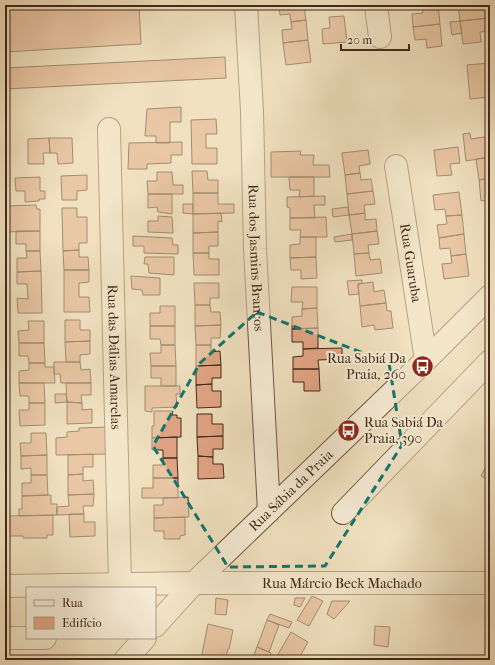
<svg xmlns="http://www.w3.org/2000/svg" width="495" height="665" font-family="'IM FELL French Canon',serif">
  <rect width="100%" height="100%" fill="#f1e1c0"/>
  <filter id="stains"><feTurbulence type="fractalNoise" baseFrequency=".005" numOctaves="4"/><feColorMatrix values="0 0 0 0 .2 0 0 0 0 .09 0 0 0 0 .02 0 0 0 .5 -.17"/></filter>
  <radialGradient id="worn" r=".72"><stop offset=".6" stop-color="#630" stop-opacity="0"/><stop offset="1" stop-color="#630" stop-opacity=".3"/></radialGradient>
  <path fill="#e3a686" stroke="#412817" d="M5,5h134l2,39 -136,8z
    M279,5h25l2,15 -15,2 -1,-8 -10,1z
    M396,5h37l-37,4z
    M438,5l2,19 -27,3 -1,-13 11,-1 -1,-7z
    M458,5h16l1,3 11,-1 2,11 -28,3z
    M344,16l3,26 -24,2 -1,-15 8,-1 -1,-11z
    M488,18l1,13 -9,1 1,10 -18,2 -3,-23z
    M306,20l2,20 -25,3 -1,-13 10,-1 -1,-7z
    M460,21l2,12 -10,2 -2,-13z
    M440,24l2,22 -15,2 -1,-9 -11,1 -2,-13z
    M308,40l3,22 -25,3 -3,-22z
    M225,57l1,21 -221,11v-21z
    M490,63v34l-20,2 -3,-34z
    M181,107v15h-11v21h-14v-7h-11l2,-27z
    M216,119l1,15h-11v14h11v16h-25l-1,-44z
    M470,133l1,6 19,-3v21l-24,4 -3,-27z
    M49,138l1,15h-7l1,11h-16v-25z
    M49,138h23l1,25 -15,1 -1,-11h-7z
    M182,142v13h-11v8l-24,1v5h-19l1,-26z
    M458,147l2,16 -10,1 2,11 -15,1 -3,-26z
    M368,150l2,14 -11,2 1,7 -15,2 -3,-22z
    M301,151l-1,4h14l-1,10h16l1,12h-59v-25z
    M490,157v21l-11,2 -3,-21z
    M192,171h15l1,9h10v13h-25z
    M157,172h15l1,13h10v9h-35l-1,-13h10z
    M360,173l1,7 10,-1 2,12 -26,3 -2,-19z
    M87,175v15l-10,1v9h-15l-1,-24z
    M40,177v14h5v8h-6v2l-14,1v-11h-9l-1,-13z
    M289,177h25v19l-15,1 1,-7h-10z
    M490,178v22l-9,1 -2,-21z
    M373,191l2,13 -11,1 1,8 -16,2 -2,-21z
    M459,192l3,23 -16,1 -1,-7 -10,1 -2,-15z
    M193,193h25v11h16v9l-41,1z
    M148,194h24v20l-14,-2 -1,-5 -9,1z
    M325,196v9h-11l1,13h-25v-10l-3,-1v-10z
    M183,204h10v10l-10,-1z
    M36,205l1,4h3v22l-35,1v-26z
    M348,207l1,8 -16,2 -1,-8z
    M62,208h15v9h10v26h-8v7l-16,1z
    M221,213l1,9 -4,-1v11l-25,1v-19z
    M365,213v7l11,-1 1,12 -25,3 -3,-19z
    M462,215l2,19 -25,4 -2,-13 10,-1 -1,-8z
    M158,216l14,1 1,16 -25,-1v-11h10z
    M326,217l1,20h-27l1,-7h-11v-12z
    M16,231h24v20h-14v-7h-10z
    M377,231l2,13 -11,1 1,8 -15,1 -2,-20z
    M218,232v14h-9v7h-16v-20z
    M352,234v6l-17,2 -1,-5z
    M464,234l2,20 -15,2 -1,-8 -10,1 -1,-11z
    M133,236l39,2 1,7h5v9l-34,-1v-7h-11z
    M300,237h16v20l-26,1v-13l10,-1z
    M79,250v7h9l1,13h-25l-1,-19z
    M26,251h14l1,20 -24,1v-14h10z
    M193,253h16v6h10v16h-25z
    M369,253l1,7 10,-1 2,14 -26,3 -2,-22z
    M466,254l3,22 -25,3 -2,-15 10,-1 -1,-7z
    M145,257h29v18l-25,-2 -1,-9h-4z
    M316,257l1,21 -16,1v-9h-10l-1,-12z
    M64,270h25v12l-10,1v14h10l1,15h-26z
    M41,271l1,42h-24l-1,-15 11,1 -1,-15h-10v-12z
    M131,276l29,2v17h-17l-1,-5 -10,-1z
    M362,280v3l-4,1 1,10 -10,1 -2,-14z
    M373,282l1,10 10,-2 2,13 -26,3 -2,-22z
    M194,283h25v15h-9v7h-15z
    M292,287h25v21l-15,1 1,-7h-12z
    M386,303l1,8h4l2,17 -18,2 -1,-5 -12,2 -2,-21z
    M195,305h15l1,7h9l1,13 -26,1z
    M160,306h15v20h-25v-13h10z
    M317,308l1,20 -26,1v-12l10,-1v-7z
    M65,320h15v10h10v11l-25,1z
    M28,321h16v22h-25l-1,-12 11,-1z
    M221,325l-1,13h-9v7h-15l-1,-19z
    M150,326h25v19h-14l-1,-6h-10z
    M318,328v20l-15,1v-7h-11v-13z
    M90,341v13l-10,1v7h-14l-1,-20z
    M19,343h25l1,20h-16l-1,-7h-9z
    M161,345h14l1,21h-25l-1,-13h11z
    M196,345h15v7l9,-1 1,14 -25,1z
    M342,348v11l-24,1 1,9h-26v-12l10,-1v-7z
    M54,362h26l1,8 9,-1 1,14h-30l-1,-9h-6z
    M29,363h16v4h9l1,16h-36v-12l10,-1z
    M221,365v13h-9v6l-16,1v-19z
    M151,366h25v20h-15v-8h-10z
    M293,369h26l1,22h-16v-9h-11z
    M19,383h25l1,20h-16v-7h-9z
    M66,383h25v12h-10l1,8 -15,-1z
    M212,384v7h9v16l-24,1 -1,-23z
    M145,386h35v8h-4l1,13 -25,1v4l-7,-1z
    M55,394h11l1,8 -12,1z
    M67,402l15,1v7l10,-1v14l-25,1z
    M29,403h16v22l-25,1 -1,-16h10z
    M154,411h19l-1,4h5v3h4v19l-29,1v-12h2z
    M197,414h15v10h11v12l-26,1z
    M109,427l1,27 -54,1v-17l11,-1v-5l12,-1v-3z
    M31,433h15l1,22 -26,1 -1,-13h11z
    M223,436v13h-10v8l-15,-1 -1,-19z
    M177,437v21h-14v-8h-11v-12z
    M93,454v13h-10v7l-15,1v-20z
    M47,455v20h-16v-7l-10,1v-13z
    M198,456l15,1v7h10l1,14 -26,1z
    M163,458h14l1,20h-25v-13h10z
    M490,459v23l-9,-6z
    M83,474v7l10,-1 1,14 -26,1v-20z
    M31,475h16l1,20 -26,1v-13h9z
    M153,478h25v20h-36v-10h11z
    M94,494l-1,12h-10l1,8 -27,1v-8l12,-1 -1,-11z
    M51,495v9h6v11l-38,1v-7h3v-13z
    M188,497l1,20 -35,1v-13h9v-7z
    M69,514h15v8h11v14l-25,1z
    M53,515v20h-6v3h-24v-2h-15l-1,-20z
    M185,517v18l-5,1v3h-16v-8h-10v-13z
    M312,596l11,5 -14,25 -12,-6z
    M216,598l12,2 -2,15 -11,-1z
    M295,598h10l-5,9 -6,-2z
    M332,601h18l-16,18 -7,-5z
    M270,614l22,8 -3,6 -22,-8z
    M267,620l12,5 -10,27 -12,-5z
    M208,624l25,6 -4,19h-1l-3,11h-23l1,-5 -1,-1z
    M375,626l15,1 -2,20 -14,-2z
    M291,632l17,10 -10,18h-21l2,-3 -2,-1z
    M257,647l14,6 -3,7h-16z"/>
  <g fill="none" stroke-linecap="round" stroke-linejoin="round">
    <defs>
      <g id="minor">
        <path id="s1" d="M246,5l6,106 3,138 14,262"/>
        <path d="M376,5l4,32"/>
        <path id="s2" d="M109,129l11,455"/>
        <path id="s3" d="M396,166l30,194"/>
        <path d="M343,513l147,-152"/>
        <path id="s4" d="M5,586l189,-3h296"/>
        <path id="s5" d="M155,626l39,-43 232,-223 64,-64"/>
        <path d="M5,638h40"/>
        <path d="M125,660l20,-22"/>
      </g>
    </defs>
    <use href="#minor" stroke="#6d5641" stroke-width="24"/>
    <use href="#minor" stroke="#f6ecd6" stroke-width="22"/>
  </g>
  <path d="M0 0H495V665H0ZM257,312l132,51 13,82 -77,121 -97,1 -75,-121 47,-83z" fill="#f1e1c0" fill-opacity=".55" fill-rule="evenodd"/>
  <path fill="none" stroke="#0f766e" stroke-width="3" stroke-dasharray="8 5" stroke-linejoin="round" d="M257,312l132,51 13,82 -77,121 -97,1 -75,-121 47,-83z"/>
  <defs>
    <symbol id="bus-disc" viewBox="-11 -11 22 22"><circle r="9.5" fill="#8f2418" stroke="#f6ecd6"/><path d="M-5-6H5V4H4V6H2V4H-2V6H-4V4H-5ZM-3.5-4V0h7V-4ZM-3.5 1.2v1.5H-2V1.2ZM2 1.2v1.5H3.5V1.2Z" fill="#fff"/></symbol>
  </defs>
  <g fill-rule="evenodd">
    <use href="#bus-disc" x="410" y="354" width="25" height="25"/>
    <use href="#bus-disc" x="336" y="418" width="25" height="25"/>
  </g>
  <g text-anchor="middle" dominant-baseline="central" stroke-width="4" stroke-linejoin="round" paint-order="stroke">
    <g font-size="14" fill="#412817" stroke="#f6ecd6">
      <text stroke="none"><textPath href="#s1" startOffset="253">Rua dos Jasmins Brancos</textPath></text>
      <text stroke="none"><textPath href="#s3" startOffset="98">Rua Guaruba</textPath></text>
      <text stroke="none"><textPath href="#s2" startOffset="228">Rua das Dálias Amarelas</textPath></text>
      <text stroke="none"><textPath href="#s5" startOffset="192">Rua Sábia da Praia</textPath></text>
      <text stroke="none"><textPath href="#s4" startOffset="337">Rua Márcio Beck Machado</textPath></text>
    </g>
    <g font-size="14" fill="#412817" stroke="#f6ecd6" text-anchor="end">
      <text x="406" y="358">Rua Sabiá Da<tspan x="406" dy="16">Praia, 260</tspan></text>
      <text x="364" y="422" text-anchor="start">Rua Sabiá Da<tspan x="364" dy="16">Praia, 390</tspan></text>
    </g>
  </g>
  <rect width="495" height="665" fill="none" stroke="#f1e1c0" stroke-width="20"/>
  <rect x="6" y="6" width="483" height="653" fill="none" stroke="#412817" stroke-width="2"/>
  <rect x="10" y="10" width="475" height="645" fill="none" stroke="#412817"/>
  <rect x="26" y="587" width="130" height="52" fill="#f6ecd6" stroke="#ae9e8a"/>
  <rect x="34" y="600" width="20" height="6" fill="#f6ecd6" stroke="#ae9e8a"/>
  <text x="62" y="607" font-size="12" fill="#412817">Rua</text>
  <rect x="34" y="617" width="20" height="12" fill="#e3a686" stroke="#ae9e8a"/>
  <text x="62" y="627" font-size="12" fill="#412817">Edifício</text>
  <path d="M341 44v6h68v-6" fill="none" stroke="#412817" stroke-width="2"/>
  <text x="347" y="44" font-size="12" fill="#412817" stroke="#f6ecd6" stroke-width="3" paint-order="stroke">20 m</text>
  <rect width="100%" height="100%" filter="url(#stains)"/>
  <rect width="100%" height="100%" fill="url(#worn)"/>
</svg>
